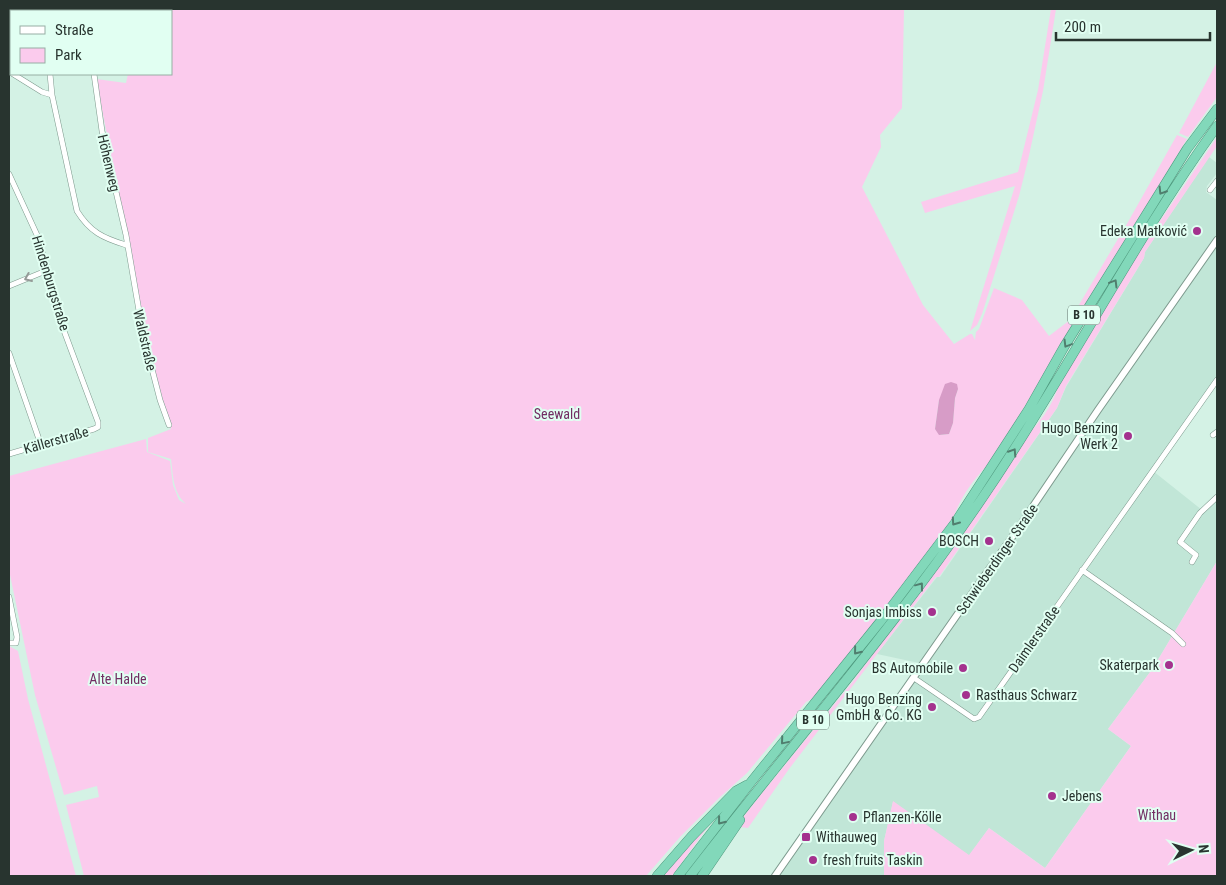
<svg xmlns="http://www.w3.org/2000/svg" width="1226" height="885" font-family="'Roboto Condensed',sans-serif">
  <rect width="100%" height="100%" fill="#d4f2e5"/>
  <path fill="#c1e6d7" d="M1209,157l8,6v10l-10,13 -1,6 11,8v180l-64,91 49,39 15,-13v64l-64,107 -45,61 23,17 -86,122 -56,-40 -20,28 -76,-54 -9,39v35h-114l149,-213 -42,-9 60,-77h3l117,-169 9,-21 78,-129 1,-6z"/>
  <path fill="#fbcbed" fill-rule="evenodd" d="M91,9h813l-2,99 -22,27 1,12 -19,40 61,118 31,39 16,-10h2l3,6 1,-8 3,-3 15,-41 28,12 27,36 21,-16 58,-98 49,-87 10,4 -195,321c-16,17 -30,34 -38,56l-45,62 -94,119 -9,5 -59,71 -27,24 -40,40 -34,39h-434l-5,-6 4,6h-127l-18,-71 33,-8 -2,-11 -33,9 -29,-100 -26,-125v-94l137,-37 1,13 23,9 3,24 6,15 7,4c-13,-11 -13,-29 -15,-45l-23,-7v-14l23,-9 -19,-67 -56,-283 30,4 2,-9h43v-63h-84zM958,389l-3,9 -2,25 -4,11 -9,1 -5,-6 4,-29z
    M1051,9h5l-13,82 -15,69 -9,36 -37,118 -5,11 -7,6 45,-145 -90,27 -4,-11 97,-30 20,-82z
    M1217,62v35l-29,40 -9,-4z
    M1217,137v9l-72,106 -1,6 -78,128 -9,22 -118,169h-3l-147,192 -41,59 -8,-1 1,-7 22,-28 91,-112 2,-3 79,-105 90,-134c14,-15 27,-31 33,-51l83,-138z
    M1217,561v315h-333v-35l9,-40 76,54 20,-27 56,40 86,-122 -23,-17 45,-61z
    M9,646l9,5 10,48 48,177h-67z
    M715,817l-43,59h-8l12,-16z"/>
  <path fill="#d79cc7" d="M951,382l6,2 1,5 -3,9 -2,25 -4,11 -10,1 -4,-6 4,-29 6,-16z"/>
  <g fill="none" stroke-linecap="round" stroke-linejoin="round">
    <defs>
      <path id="minor" d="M42,9l1,2
        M82,9l1,2
        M13,74l29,18 10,3
        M50,74l2,21 25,116c13,21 26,27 49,34
        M94,74l8,57 24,104 17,99 17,66 9,25
        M9,174l28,61 11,35 6,34 44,118v5l-4,2 -85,25
        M1210,190l7,-9
        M9,286l39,-16
        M9,353l32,92
        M1213,435l4,-3
        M1192,562l4,-7 -16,-13 20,-29 17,-16
        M1082,570l90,63 11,11
        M9,597l8,40 -1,6h-7
        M914,678l60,41 5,-2 238,-337"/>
      <path id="tertiary" d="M775,876l205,-294 37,-52 81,-120 119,-170"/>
      <path id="trunk" d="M657,876l34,-39 45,-46 11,-6
        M678,876l73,-94 129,-160 75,-99 74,-114 35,-62 123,-198 30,-40
        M690,876c100,-130 210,-254 301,-391 79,-118 143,-244 226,-359
        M702,876l38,-56"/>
    </defs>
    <use href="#minor" stroke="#7e9a8e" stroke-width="6"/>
    <use href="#tertiary" stroke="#7e9a8e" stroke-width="8"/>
    <use href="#trunk" stroke="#4e997e" stroke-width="10"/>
    <use href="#minor" stroke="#fff" stroke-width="5"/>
    <use href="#tertiary" stroke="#fff" stroke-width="6"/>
    <use href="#trunk" stroke="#82d8ba" stroke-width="9"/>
  </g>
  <defs><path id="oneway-chevron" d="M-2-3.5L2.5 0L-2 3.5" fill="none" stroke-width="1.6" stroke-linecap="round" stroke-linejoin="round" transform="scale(1.25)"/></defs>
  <g stroke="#507e6e">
    <use href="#oneway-chevron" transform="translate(1162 191) rotate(122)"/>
    <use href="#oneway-chevron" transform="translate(1114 283) rotate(-59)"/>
    <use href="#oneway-chevron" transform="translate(1067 344) rotate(121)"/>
    <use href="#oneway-chevron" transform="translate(1013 452) rotate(-57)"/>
    <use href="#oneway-chevron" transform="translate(955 522) rotate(125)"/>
    <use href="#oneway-chevron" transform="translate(920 586) rotate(-53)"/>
    <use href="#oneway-chevron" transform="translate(857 651) rotate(129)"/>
    <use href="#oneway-chevron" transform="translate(784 741) rotate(130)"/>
    <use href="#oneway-chevron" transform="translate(721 821) rotate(128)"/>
  </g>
  <use stroke="#949a97" href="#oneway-chevron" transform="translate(28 278) rotate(157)"/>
  <g fill="#a4328e" stroke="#e1fff2" stroke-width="2">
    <circle cx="1197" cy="231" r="5"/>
    <circle cx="1128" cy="436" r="5"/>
    <circle cx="989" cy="541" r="5"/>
    <circle cx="932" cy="612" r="5"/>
    <circle cx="1169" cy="665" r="5"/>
    <circle cx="963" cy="668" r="5"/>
    <circle cx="966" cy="695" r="5"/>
    <circle cx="932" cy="707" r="5"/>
    <circle cx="1052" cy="796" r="5"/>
    <circle cx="853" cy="817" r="5"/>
    <rect x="801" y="832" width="10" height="10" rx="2.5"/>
    <circle cx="813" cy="860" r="5"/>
  </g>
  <g text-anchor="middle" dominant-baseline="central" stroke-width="4" stroke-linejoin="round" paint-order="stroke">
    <g fill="#e1fff2" stroke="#60716a" stroke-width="1">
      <rect x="1068" y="305.5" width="32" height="19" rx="4"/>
      <rect x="797" y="710.5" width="32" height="19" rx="4"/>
    </g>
    <g font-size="12" font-weight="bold" fill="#28342f">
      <text x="1084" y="315">B 10</text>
      <text x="813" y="720">B 10</text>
    </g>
    <g font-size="14" fill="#28342f" stroke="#e1fff2">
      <text transform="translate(109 163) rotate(77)">Höhenweg</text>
      <text transform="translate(51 283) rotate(73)">Hindenburgstraße</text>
      <text transform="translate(145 340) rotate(77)">Waldstraße</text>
      <text transform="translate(56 440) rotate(-16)">Källerstraße</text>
      <text transform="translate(997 559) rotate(-55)">Schwieberdinger Straße</text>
      <text transform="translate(1034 639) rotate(-55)">Daimlerstraße</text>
    </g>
    <g font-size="14" fill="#28342f" stroke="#e1fff2" text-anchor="end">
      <text x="1187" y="231">Edeka Matković</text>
      <text x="1118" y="428">Hugo Benzing<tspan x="1118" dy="16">Werk 2</tspan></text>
      <text x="979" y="541">BOSCH</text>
      <text x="922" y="612">Sonjas Imbiss</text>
      <text x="1159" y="665">Skaterpark</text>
      <text x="953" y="668">BS Automobile</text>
      <text x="976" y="695" text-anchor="start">Rasthaus Schwarz</text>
      <text x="922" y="699">Hugo Benzing<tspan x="922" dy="16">GmbH &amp; Co. KG</tspan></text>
      <text x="1062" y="796" text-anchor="start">Jebens</text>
      <text x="863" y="817" text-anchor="start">Pflanzen-Kölle</text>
      <text x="816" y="837" text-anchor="start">Withauweg</text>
      <text x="823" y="860" text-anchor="start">fresh fruits Taskin</text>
    </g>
    <g font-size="14" fill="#722d63" stroke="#e1fff2">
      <text x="557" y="414">Seewald</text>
      <text x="118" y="679">Alte Halde</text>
      <text x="1157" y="815">Withau</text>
    </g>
  </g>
  <rect width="1226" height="885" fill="none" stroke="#28342f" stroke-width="20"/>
  <rect x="10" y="10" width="162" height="65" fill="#e1fff2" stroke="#97aea4"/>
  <rect x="20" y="26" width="25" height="8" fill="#ffffff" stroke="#97aea4"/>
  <text x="55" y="35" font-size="15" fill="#28342f">Straße</text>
  <rect x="20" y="48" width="25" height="15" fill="#fbcbed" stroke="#97aea4"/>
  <text x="55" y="60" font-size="15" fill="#28342f">Park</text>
  <g transform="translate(1191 850) rotate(85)" stroke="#e1fff2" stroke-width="4" paint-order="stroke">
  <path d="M0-4L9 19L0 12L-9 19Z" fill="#28342f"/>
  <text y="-8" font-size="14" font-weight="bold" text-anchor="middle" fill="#28342f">N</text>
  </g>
  <path d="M1056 32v8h154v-8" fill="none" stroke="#28342f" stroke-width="2.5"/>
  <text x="1064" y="32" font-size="15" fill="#28342f" stroke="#e1fff2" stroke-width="4" paint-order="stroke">200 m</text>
</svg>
